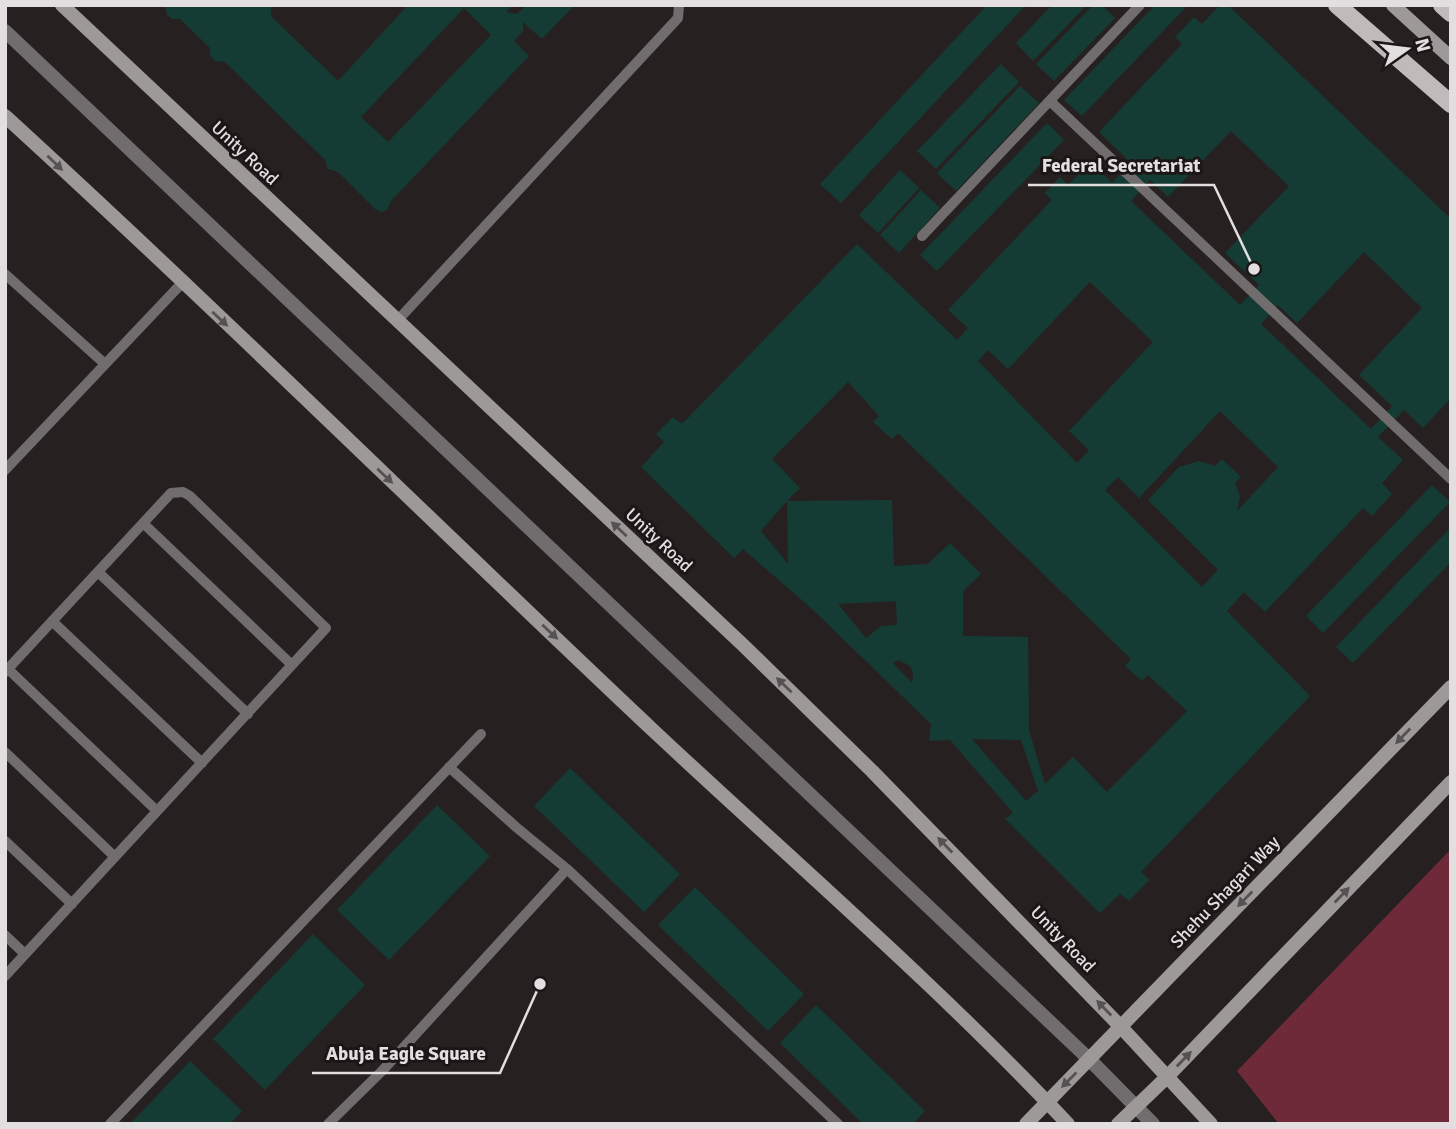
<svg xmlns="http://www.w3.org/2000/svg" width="1456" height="1129" font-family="Signika,sans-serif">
  <rect width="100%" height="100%" fill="#262021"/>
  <path fill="#6f2a3a" d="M1451,849v275h-172l-42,-53z"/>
  <path fill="#143c35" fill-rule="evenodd" d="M165,5h106v11l67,65 70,-76h105l-7,7 11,2 7,-7 -1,-2h52l-33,34 -19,-17v9l-9,10 15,15 -138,145 -4,9 -6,2 -6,-3 -37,-37 -10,-3 -3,-9 -100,-98 -10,-1 -5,-6v-7l-30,-29h-7l-6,-4zM464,8l27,27 -103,107 -27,-25z
    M987,5h39l-185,198 -21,-19z
    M1052,5h35l-54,56 -17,-18z
    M1093,5h9l13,13 -61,63 -18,-17z
    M1155,5h33l-106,111 -18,-16z
    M1220,5h8l223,214v179l-28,30 -19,-18 -26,27 25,23 -21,23 10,11 -20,22 -9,-8 -98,104 -21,-20 -17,19 83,85 -169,176 8,8 -20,21 -9,-7 -20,19 -95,-94 8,-6 -63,-73 -21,1 2,-17 -119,-115 -69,-60 -9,9 -93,-91 23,-25 -8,-8 17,-17 9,7 175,-180 100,96 11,-12 -20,-18 104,-110 -7,-7 15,-16 8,8 23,-23 21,21 19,-20 -32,-31 83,-88 -7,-7 19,-20 8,7zM1231,131l58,55 -64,67 34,32 -19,20 -109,-104 19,-21 18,17zM1364,252l58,56 -63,67 33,31 -21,23 -110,-105 17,-19 19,18zM1090,282l63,60 -84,89 20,19 -12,13 -99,-102 10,-11 20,19zM848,382l31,34 -6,6 19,17 6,-6 233,226 -6,7 17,15 6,-6 39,36 -80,81 -34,-35 -28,27 -16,-54 -1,-93 -65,-1v-45l18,-17 -31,-31 -22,21 -34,2 -2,-66 -105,1 13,-13 -28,-29zM1220,411l58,56 -41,44 3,-15 -5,-13 6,-6 -19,-18 -7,7 -16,-5 -20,6 -31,33 70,70 -16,17 -97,-97 13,-13 21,21zM787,501l1,63 -27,-33zM896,601l1,24 -16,1 -15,12 -28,-34zM899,660l11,6 3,7 -1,10 -19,-20zM972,739l49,1 17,51 -12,10z
    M1001,64l18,18 -83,87 -19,-18z
    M1020,86l19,17 -83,88 -19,-18z
    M1047,123l17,17 -127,131 -17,-16z
    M900,170l19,18 -41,45 -19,-18z
    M921,190l19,18 -41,45 -19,-18z
    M1432,485l18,17 -127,131 -17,-17z
    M1451,527v35l-98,101 -17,-16z
    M570,768l110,106 -36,38 -110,-106z
    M437,805l53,51 -101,104 -52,-50z
    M695,887l109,107 -36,37 -110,-106z
    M313,934l52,51 -100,105 -52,-51z
    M816,1005l109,106 -12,13h-50l-83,-81z
    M190,1061l52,50 -12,13h-100z"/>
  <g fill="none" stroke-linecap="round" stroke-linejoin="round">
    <path stroke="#716d6e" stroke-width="10" d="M1050,101l401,378
      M922,236l218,-231
      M5,274l100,90
      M397,321l281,-303 1,-13
      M5,470l177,-187
      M143,523l149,142
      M98,572l150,142
      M52,621l150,142
      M8,669l149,142
      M5,672l166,-179 12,-1 7,4 136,132 -321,348
      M5,752l110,105
      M5,841l67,63
      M567,869l271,255
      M5,935l20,19
      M110,1124l371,-390
      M328,1124l54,-53 185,-202 -51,-42 -67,-60"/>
    <path stroke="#716d6e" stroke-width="14" d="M5,31l1085,1029 63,64"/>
    <path stroke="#9e9999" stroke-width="14" d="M62,5l681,640 129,126 249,256 90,97
      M1393,5l58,53
      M5,116c221,202 434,413 652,618 138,129 281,252 411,390
      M1026,1124l425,-437
      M1118,1124l49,-47 284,-295"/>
    <path stroke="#c1babb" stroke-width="18" d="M1337,5l114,99
      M1442,5l9,8"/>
  </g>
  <defs><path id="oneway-solid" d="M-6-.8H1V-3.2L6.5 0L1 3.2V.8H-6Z" transform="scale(1.75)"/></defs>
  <g fill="#565152">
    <use href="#oneway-solid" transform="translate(55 163) rotate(44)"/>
    <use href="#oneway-solid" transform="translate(220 319) rotate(43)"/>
    <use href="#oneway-solid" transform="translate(385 476) rotate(43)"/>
    <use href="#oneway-solid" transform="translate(619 529) rotate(-137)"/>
    <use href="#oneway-solid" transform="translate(550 632) rotate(43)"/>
    <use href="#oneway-solid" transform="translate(784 685) rotate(-136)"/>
    <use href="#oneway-solid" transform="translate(1403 736) rotate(134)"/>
    <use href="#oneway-solid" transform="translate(945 845) rotate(-134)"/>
    <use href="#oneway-solid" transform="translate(1342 895) rotate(-46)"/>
    <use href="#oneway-solid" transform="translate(1245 899) rotate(134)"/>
    <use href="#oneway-solid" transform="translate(1104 1008) rotate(-134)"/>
    <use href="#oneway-solid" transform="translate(1184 1059) rotate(-46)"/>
    <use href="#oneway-solid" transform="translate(1069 1080) rotate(135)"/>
  </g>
  <g text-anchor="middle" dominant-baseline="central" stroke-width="6" stroke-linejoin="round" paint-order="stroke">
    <g font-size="18" fill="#e3dfe0" stroke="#1c1617">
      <text transform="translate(245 153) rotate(43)">Unity Road</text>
      <text transform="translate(659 540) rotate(43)">Unity Road</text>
      <text transform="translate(1225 892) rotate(-46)">Shehu Shagari Way</text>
      <text transform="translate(1063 939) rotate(46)">Unity Road</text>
    </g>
  </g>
  <path fill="none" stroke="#e3dfe0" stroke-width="2.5" d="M1254 269L1214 185H1028M540 984L500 1073H312"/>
  <g fill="#e3dfe0" stroke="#1c1617" stroke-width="2.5">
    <circle cx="1254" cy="269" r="7"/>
    <circle cx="540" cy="984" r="7"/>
  </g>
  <g font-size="19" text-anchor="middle" font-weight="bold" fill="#e3dfe0" stroke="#1c1617" stroke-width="6" stroke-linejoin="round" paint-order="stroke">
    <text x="1121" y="172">Federal Secretariat</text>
    <text x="406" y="1060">Abuja Eagle Square</text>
  </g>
  <rect width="1456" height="1129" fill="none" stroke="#e3dfe0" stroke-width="14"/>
  <g transform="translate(1407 49) rotate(76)" stroke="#1c1617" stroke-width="5" paint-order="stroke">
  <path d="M0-5L12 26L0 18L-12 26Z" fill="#e3dfe0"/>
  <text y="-10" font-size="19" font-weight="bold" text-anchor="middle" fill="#e3dfe0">N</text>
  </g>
</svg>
